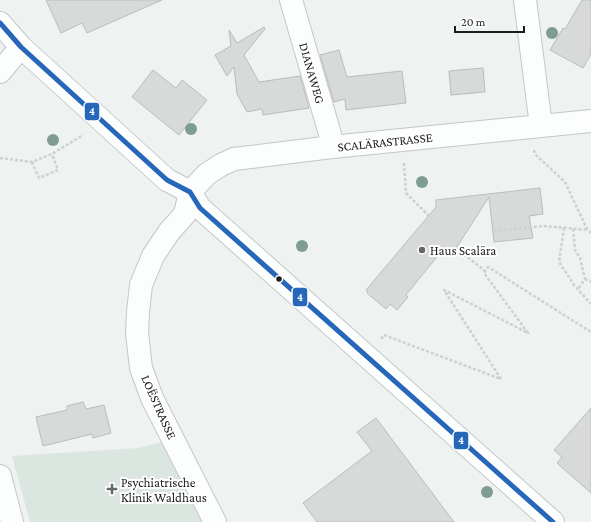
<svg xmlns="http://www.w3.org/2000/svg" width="591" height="522" font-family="'Crimson Pro',serif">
  <rect width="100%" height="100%" fill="#eef2f0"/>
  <path fill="#dce6e1" d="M173,439l50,83h-193l-18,-66 127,-8z"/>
  <path fill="#d7dad8" stroke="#babdbc" d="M46,0h116l-75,33 -5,-10 -21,10z
    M582,0h9v54l-8,14 -33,-18 13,-22 2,1z
    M264,27l1,2 -21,26 15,27 41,-6 9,32 -46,7 -1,-6 -15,3 -10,-18 -3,-27 -7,9 -12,-21 16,-9 -2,-16 8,13z
    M339,50l8,27 55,-6 4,32 -60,7 -1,-11 -11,3 -14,-47z
    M483,68l2,24 -34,3 -2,-24z
    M153,70l23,18 6,-8 25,20 -28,35 -47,-38z
    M540,188l3,26 -14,2 4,22 -39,4 -5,-45 -36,56 -8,-6 -39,48 2,2 -11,13 -7,-6 -4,5 -19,-16 1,-1 -2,-2 70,-83v-7z
    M83,402l3,7 18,-4 7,28 -18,5 -1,-4 -49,12 -7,-29 31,-7v-4z
    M591,408v85l-34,-30 5,-6 -8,-7z
    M376,418l78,104h-137l-14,-19 69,-52 -15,-19z"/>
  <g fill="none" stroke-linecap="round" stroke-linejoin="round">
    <defs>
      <path id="street" d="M291,0l39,134 2,13
        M525,0l16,126
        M0,23l21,24 146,133 23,12
        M0,72l21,-25
        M190,192l10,16 353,314
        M0,476l12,46
        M215,522l-63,-124 -11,-30 -4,-35 1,-21 3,-27 12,-29 16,-24 16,-18 5,-22 17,-18 14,-9 13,-6 98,-12 259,-26"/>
    </defs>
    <use href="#street" stroke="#c5c7c6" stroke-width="24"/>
    <path stroke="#cfd0d0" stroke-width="2.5" stroke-dasharray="3 2" stroke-linecap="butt" d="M534,150l1,4 30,28 22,47 4,4
      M0,158l32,4 20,-8 31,-19
      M32,162l7,16 19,-8 -6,-16
      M404,163l2,30 23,23
      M564,228l-5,34 15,23 17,19
      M573,229l2,21 5,8 5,21 -7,10
      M494,231l50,-5 44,4
      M456,248l29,23
      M585,279l6,3
      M381,339l3,-4 117,44 -57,-89 84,43 -44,-60 4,-6 103,65"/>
    <use href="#street" stroke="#fcfdfd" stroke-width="22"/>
    <defs>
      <path id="bus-1" d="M0,23l21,24 146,133 23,12
        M190,192l10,16 353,314"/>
    </defs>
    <use href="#bus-1" stroke="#fff" stroke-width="8"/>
    <use href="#bus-1" stroke="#2767b9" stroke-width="5"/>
  </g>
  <g fill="#7f9c91">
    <circle cx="552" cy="33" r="6"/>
    <circle cx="191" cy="129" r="6"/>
    <circle cx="53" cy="140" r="6"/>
    <circle cx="422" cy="182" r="6"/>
    <circle cx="302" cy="246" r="6"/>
    <circle cx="487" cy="492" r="6"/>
  </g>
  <g fill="#656866" stroke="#fff" stroke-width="1.5">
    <circle cx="422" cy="250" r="4"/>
    <path d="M110 483h4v4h4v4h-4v4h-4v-4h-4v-4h4z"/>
  </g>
  <circle fill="#1b1d1c" stroke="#fff" stroke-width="1.5" cx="279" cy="279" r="3.5"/>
  <g text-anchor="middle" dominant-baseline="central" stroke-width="4" stroke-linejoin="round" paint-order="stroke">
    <g font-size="13" fill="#1b1d1c" stroke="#fff">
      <text transform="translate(312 73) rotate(74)">DIANAWEG</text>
      <text transform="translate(385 142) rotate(-6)">SCALÄRASTRASSE</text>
      <text transform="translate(159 407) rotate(66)">LOËSTRASSE</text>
    </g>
    <g font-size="13" fill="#1b1d1c" stroke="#fff" text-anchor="start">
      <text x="430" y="250">Haus Scalära</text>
      <text x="121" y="482">Psychiatrische<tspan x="121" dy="15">Klinik Waldhaus</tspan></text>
    </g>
  </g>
  <g stroke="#fff" stroke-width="1.5">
    <rect x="84" y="102" width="16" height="19" rx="4" fill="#2767b9"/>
    <rect x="292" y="287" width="16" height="20" rx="4" fill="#2767b9"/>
    <rect x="453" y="431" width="16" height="19" rx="4" fill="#2767b9"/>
  </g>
  <g font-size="11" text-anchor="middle" font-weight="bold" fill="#fff">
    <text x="92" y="115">4</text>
    <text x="300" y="301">4</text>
    <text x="461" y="444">4</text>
  </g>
  <path d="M455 26v6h69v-6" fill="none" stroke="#1b1d1c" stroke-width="2"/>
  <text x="461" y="26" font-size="12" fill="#1b1d1c" stroke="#ffffff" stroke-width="3" paint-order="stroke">20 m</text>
</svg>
